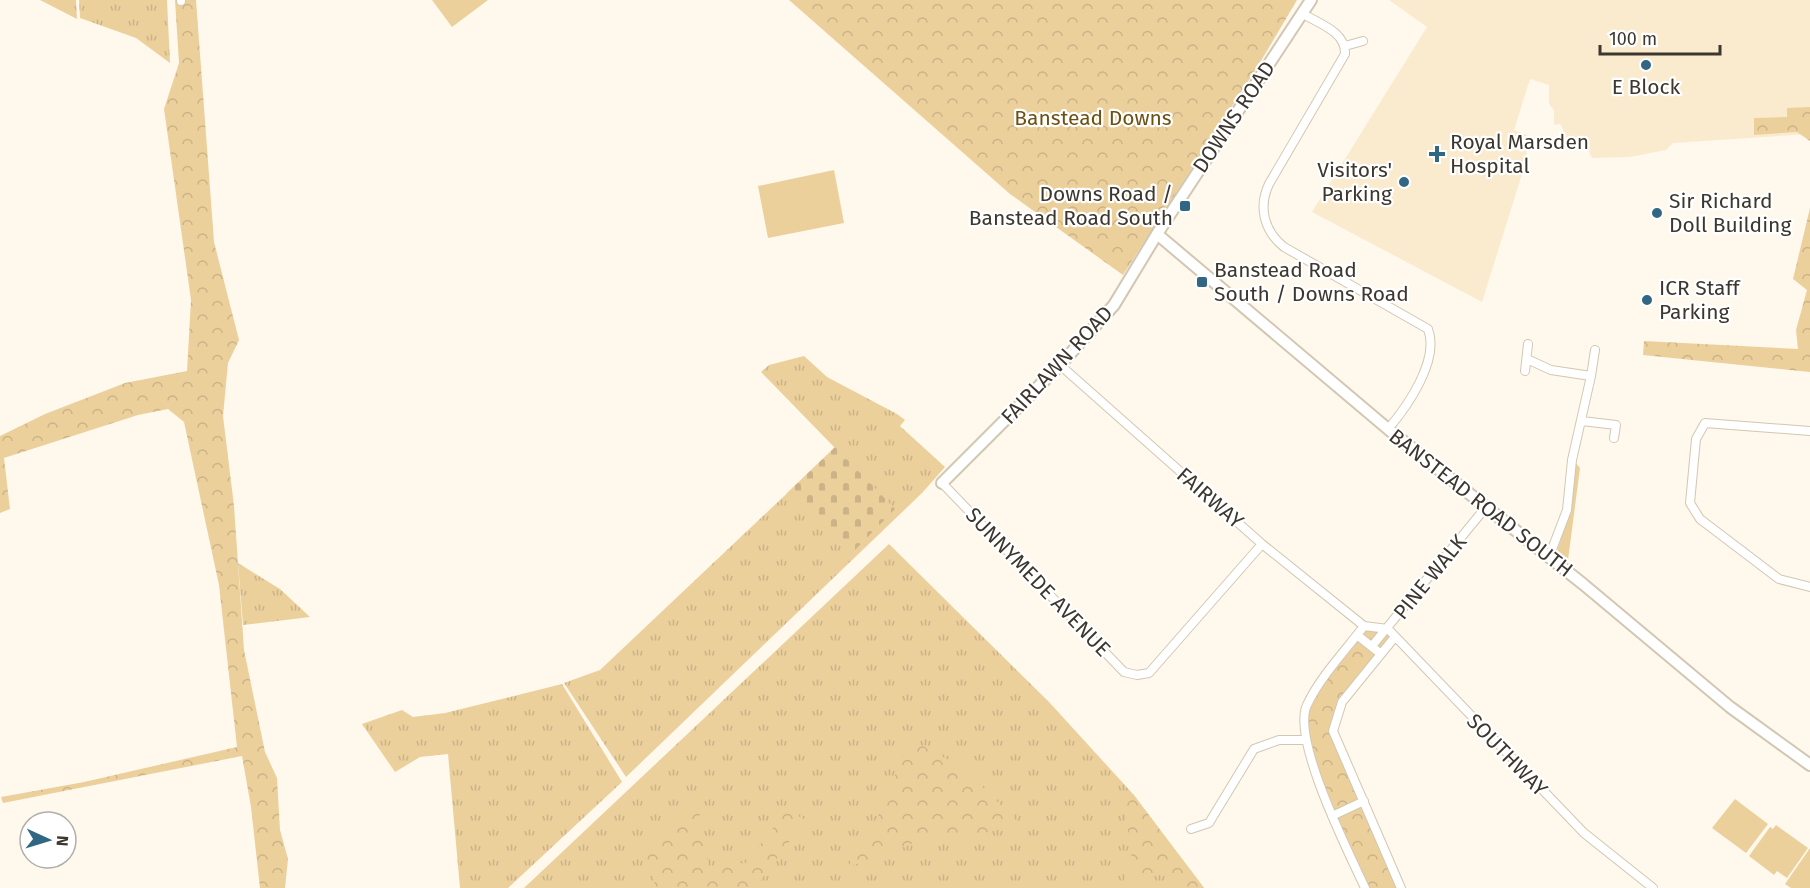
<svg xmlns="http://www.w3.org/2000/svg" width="1810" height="888" font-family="'Fira Sans',sans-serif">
  <defs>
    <pattern id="grass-tufts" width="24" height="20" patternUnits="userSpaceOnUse" patternTransform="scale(1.5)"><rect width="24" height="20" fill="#ecd09c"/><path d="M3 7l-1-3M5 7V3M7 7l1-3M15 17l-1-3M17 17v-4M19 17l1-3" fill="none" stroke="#cbb387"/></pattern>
    <pattern id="forest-crowns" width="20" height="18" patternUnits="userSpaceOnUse" patternTransform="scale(1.5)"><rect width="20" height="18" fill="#ecd09c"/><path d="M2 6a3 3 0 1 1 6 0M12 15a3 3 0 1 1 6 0" fill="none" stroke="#cbb387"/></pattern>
    <pattern id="cemetery-stones" width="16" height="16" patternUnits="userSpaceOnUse" patternTransform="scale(1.5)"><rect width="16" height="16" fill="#ecd09c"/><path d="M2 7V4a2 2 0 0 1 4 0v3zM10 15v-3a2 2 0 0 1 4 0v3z" fill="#cbb387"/></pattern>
  </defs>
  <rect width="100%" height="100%" fill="#fff8ec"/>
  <path fill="#faebcf" d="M1389,0h421v134l-137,9 -7,7 -36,7 -38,1 -5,-11 -24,1v-19l-3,-5 -6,1v-15l-5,-6v-19l-19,-6 -16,51 13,5 -1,26 -44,141 -170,-90 115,-185z"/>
  <path fill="url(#grass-tufts)" d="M40,0h36l1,19z
    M79,0h88l3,63 -34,-25 -56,-20z
    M804,356l23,21 70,37 8,6 -5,6 45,41 -23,26 -296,284 -62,-94 36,-13 235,-222 -74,-76 8,-7z
    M889,544l160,158 84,92 71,94h-680z
    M238,563l42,26 30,28 -67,8z
    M562,684l60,98 -114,106h-48l-12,-134 -28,3 -25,15 -33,-48 40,-14 11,7 32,-4z"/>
  <path fill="url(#forest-crowns)" d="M175,0h21l18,242 25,98 -11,23 -5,53 11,90 10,144 21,102 12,26 3,52 8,29 -3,29h-25l-9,-81 -9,-51 -239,47 -2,-6 83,-15 153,-35 -18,-162 -35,-163 -16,-13 -30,6 -134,43 6,51 -10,4v-77l45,-22 80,-31 62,-12 4,-71 -27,-191 15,-46z
    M789,0h508l-39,66 -135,209 -113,-81z
    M1810,107v34l-13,-9 -43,3v-17l33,-1v-9z
    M1810,208v164l-167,-17 1,-14 154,8 -2,-19 11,-40 -14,-11z
    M1364,626l24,3 6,9 -52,64 -9,28 68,158h-36l-60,-148 1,-33z
    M910,739l53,29 56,55 -53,16 -43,1 -75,27 30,-51z
    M1133,794l71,94h-22l-12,-15 -47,10 9,-30 -9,-47z
    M698,806l11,60 37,-3 41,-53 18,10 -50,68h-99l-11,-38z"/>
  <path fill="url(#cemetery-stones)" d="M835,447l60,62 -44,45 -64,-61z"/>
  <path fill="#ecd09c" d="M432,0h56l-36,27z
    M834,170l10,53 -76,15 -10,-52z
    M1575,462l5,6 -12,92 -11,-9 13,-40z
    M1735,799l33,25 -22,29 -34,-25z
    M1776,825l32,23 -21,30 -10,-7 -3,4 -25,-19 21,-29 3,2z
    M1810,848v40h-19l-6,-4z"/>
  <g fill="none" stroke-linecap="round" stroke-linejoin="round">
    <defs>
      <path id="street" d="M181,0v1
        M1303,14c17,10 43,18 42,40l-76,130c-11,23 -5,47 15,63l144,82c12,31 -21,78 -40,100
        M1345,46l18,-5
        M1527,359l24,11 40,6 -19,84 -5,50 -18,47
        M1060,365l202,179 102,82
        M1525,371l3,-27
        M1591,376l4,-26
        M1582,421l34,4 -2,13
        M1810,431l-105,-8 -9,16 -6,64 10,16 79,60 31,8
        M942,483l182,189 13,3 12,-2 113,-129
        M1364,626l24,3 196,204 69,55
        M1364,626c-19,25 -44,51 -57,79 -16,34 42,148 58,183
        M1357,635l24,19
        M1394,638l-52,64 -9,29 68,157
        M1372,646l114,-139
        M1332,816l32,-15
        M1191,829l18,-6 45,-74 25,-9h26"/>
      <path id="secondary" d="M1157,234l231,195 195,155 147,123 80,58
        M942,483l118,-118 54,-60 43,-71 154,-234"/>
    </defs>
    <use href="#street" stroke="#d2c7b2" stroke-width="10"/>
    <use href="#secondary" stroke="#d2c7b2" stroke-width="14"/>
    <use href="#street" stroke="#fff" stroke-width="8"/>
    <use href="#secondary" stroke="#fff" stroke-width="10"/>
  </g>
  <g fill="#316783" stroke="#fff" stroke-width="2">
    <circle cx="1646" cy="65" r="6"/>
    <path d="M1434 145h6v6h6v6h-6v6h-6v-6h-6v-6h6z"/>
    <circle cx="1404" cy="182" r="6"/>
    <rect x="1179" y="200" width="12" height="12" rx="3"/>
    <circle cx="1657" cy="213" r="6"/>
    <rect x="1196" y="276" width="12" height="12" rx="3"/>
    <circle cx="1647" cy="300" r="6"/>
  </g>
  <g text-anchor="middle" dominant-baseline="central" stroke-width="4.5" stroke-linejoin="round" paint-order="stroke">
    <g font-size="21" fill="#3c372f" stroke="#fff" text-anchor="start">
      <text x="1646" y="87" text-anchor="middle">E Block</text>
      <text x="1450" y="142">Royal Marsden<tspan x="1450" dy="24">Hospital</tspan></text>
      <text x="1392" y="170" text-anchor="end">Visitors'<tspan x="1392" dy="24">Parking</tspan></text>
      <text x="1173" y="194" text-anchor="end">Downs Road /<tspan x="1173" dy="24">Banstead Road South</tspan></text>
      <text x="1669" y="201">Sir Richard<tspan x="1669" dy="24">Doll Building</tspan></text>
      <text x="1214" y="270">Banstead Road<tspan x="1214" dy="24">South / Downs Road</tspan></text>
      <text x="1659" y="288">ICR Staff<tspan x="1659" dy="24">Parking</tspan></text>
    </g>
    <g font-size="21" fill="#3c372f" stroke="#fff">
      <text transform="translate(1234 117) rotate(-56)">DOWNS ROAD</text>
      <text transform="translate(1057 365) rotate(-47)">FAIRLAWN ROAD</text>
      <text transform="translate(1210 498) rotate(41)">FAIRWAY</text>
      <text transform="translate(1481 503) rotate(38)">BANSTEAD ROAD SOUTH</text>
      <text transform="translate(1430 577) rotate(-51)">PINE WALK</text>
      <text transform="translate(1038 582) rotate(46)">SUNNYMEDE AVENUE</text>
      <text transform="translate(1507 755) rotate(46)">SOUTHWAY</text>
    </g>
    <g font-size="21" fill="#6d5113" stroke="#fff">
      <text x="1093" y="118">Banstead Downs</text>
    </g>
  </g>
  <g transform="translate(48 840) rotate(94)"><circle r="28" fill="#ffffff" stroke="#b1afac" stroke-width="1.5"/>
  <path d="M0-4.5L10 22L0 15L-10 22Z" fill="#316783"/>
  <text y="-9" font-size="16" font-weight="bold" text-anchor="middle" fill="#3c372f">N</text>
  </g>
  <path d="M1600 45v9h120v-9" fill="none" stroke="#3c372f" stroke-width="3"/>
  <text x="1609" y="45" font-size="18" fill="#3c372f" stroke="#ffffff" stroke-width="4.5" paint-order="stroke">100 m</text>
</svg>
